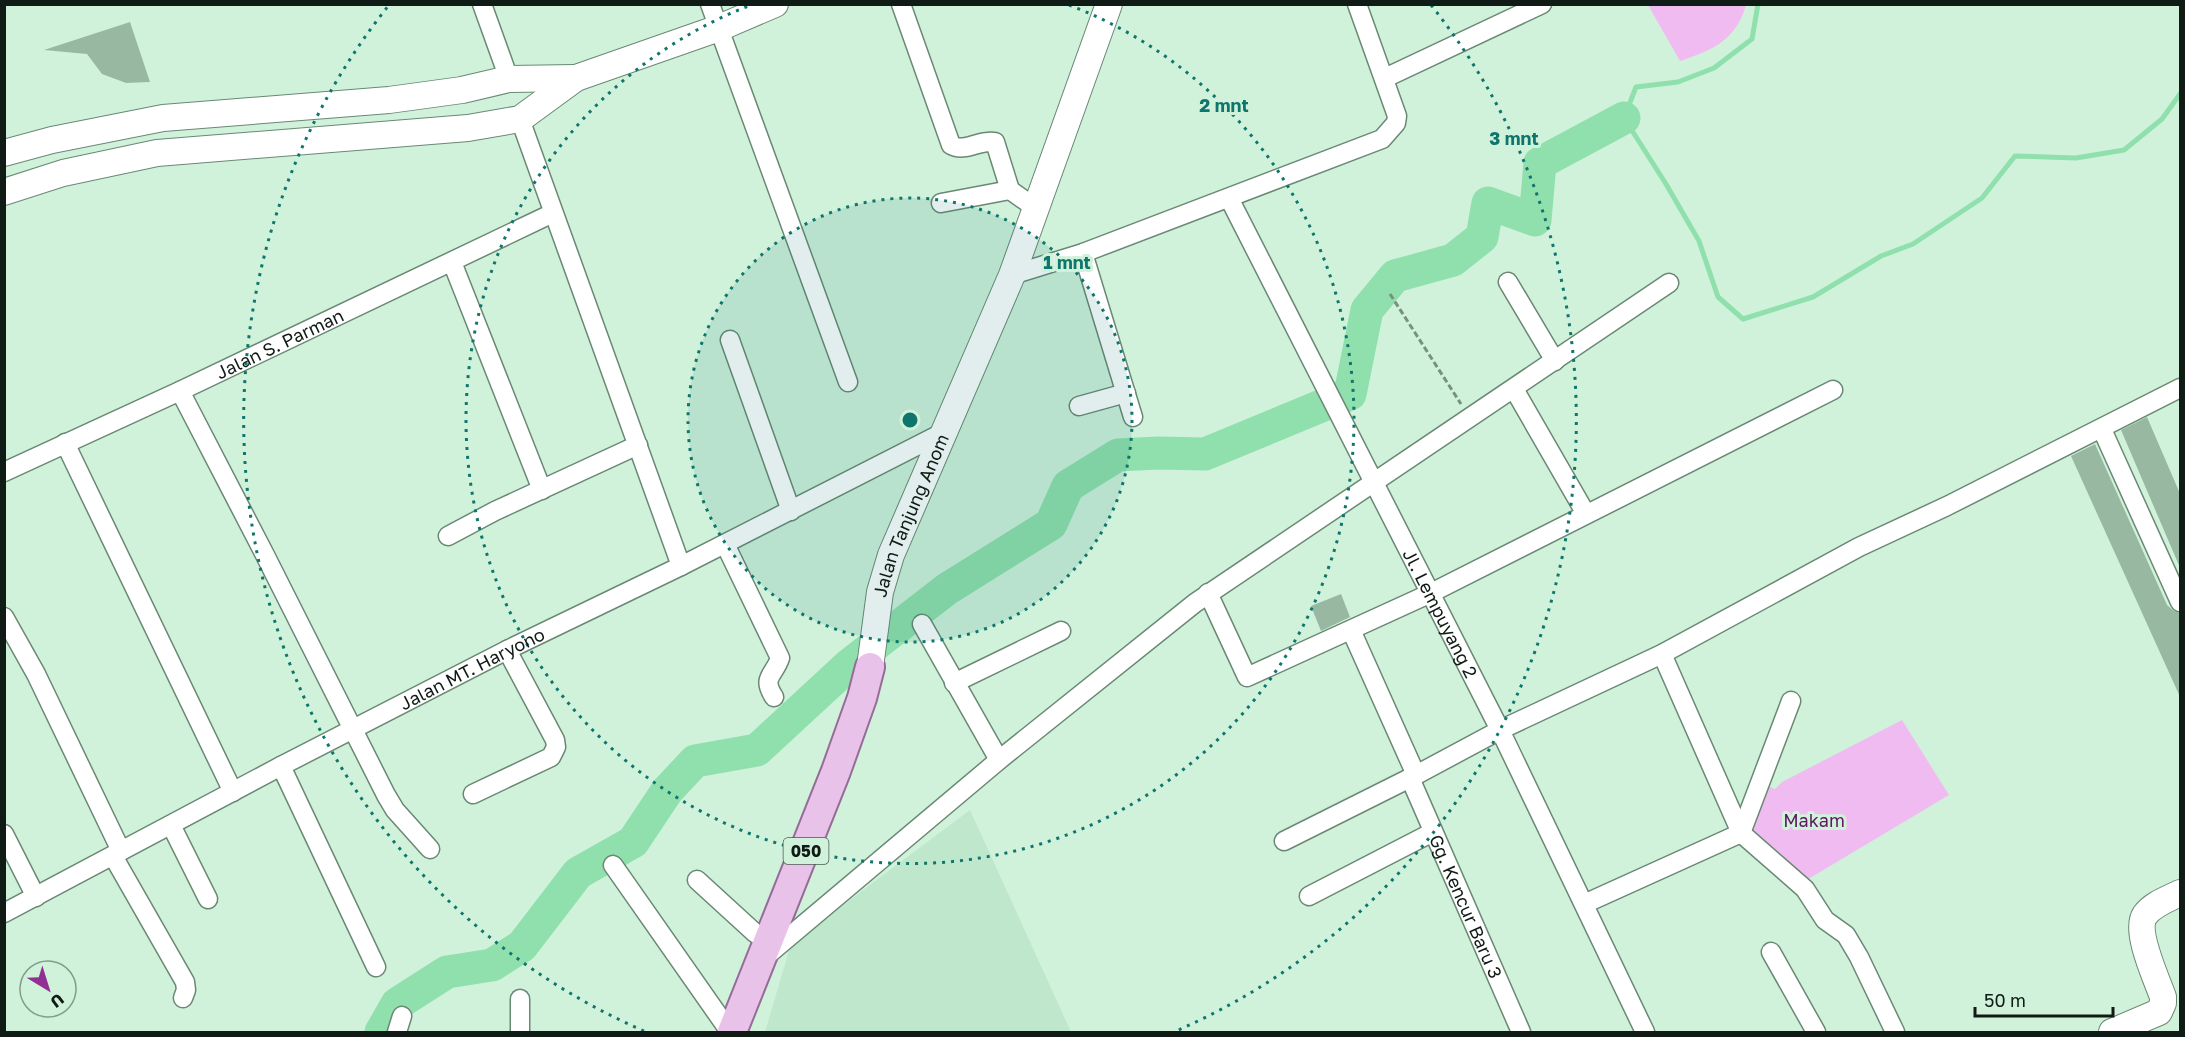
<svg xmlns="http://www.w3.org/2000/svg" width="2185" height="1037" font-family="'Golos Text',sans-serif">
  <rect width="100%" height="100%" fill="#d0f2db"/>
  <path fill="#bee7cc" d="M970,810l101,222h-306l26,-88z"/>
  <path fill="#f0bbf0" d="M1648,5h98c-10,35 -33,45 -66,56z
    M1902,720l47,75 -144,86 -56,-49 19,-46 7,3 7,-7z"/>
  <g fill="none" stroke-linecap="round" stroke-linejoin="round">
    <path stroke="#90e0ad" stroke-width="5" d="M1758,4l-6,35 -38,29 -36,14 -42,5 -12,31 42,66 33,57 19,56 25,22 70,-22 68,-41 32,-12 69,-46 33,-42 61,2 48,-8 38,-31 18,-25"/>
    <path stroke="#90e0ad" stroke-width="33" d="M381,1032l16,-28 50,-32 45,-7 30,-19 56,-73 55,-31 34,-51 28,-30 62,-11 92,-85 98,-76 104,-65 17,-38 50,-31 40,-2 47,1 145,-60 17,-84 28,-34 58,-16 29,-23 6,-34 47,17 5,-57 84,-45"/>
  </g>
  <path fill="#98b8a2" d="M130,22l20,60 -24,1 -24,-9 -15,-20 -43,-4z
    M2147,417l34,79v74l-60,-140z
    M2095,444l72,161 7,6 7,2v86l-110,-243z
    M1341,594l9,23 -29,14 -10,-25z"/>
  <g fill="none" stroke-linecap="round" stroke-linejoin="round">
    <defs>
      <g id="street">
        <path d="M482,4l27,75"/>
        <path d="M710,4l138,378"/>
        <path d="M901,4l50,141c14,8 29,-6 44,-3l15,48 27,19"/>
        <path d="M1385,78l157,-74"/>
        <path d="M520,119l161,447"/>
        <path id="s1" d="M1229,198l271,532 145,302"/>
        <path d="M941,203l69,-13"/>
        <path d="M1083,253l50,164"/>
        <path d="M452,262l90,228"/>
        <path d="M1012,275l71,-22 299,-114 14,-16 1,-7 -40,-112"/>
        <path d="M1508,282l47,79"/>
        <path d="M730,340l61,171"/>
        <path d="M1514,389l72,125"/>
        <path d="M180,391l85,164 121,240 9,15 35,39"/>
        <path d="M1079,406l47,-13"/>
        <path d="M2105,436l75,166"/>
        <path d="M65,443l168,349"/>
        <path id="s2" d="M4,472l176,-81 373,-178"/>
        <path d="M448,536l47,-25 143,-66"/>
        <path d="M725,544l55,114c-6,18 -19,19 -6,39"/>
        <path d="M1208,593l39,84 184,-84 402,-203"/>
        <path d="M4,617l32,57 85,177"/>
        <path d="M922,624l77,136"/>
        <path d="M1351,630l65,145"/>
        <path d="M1662,654l79,179 64,56 20,31 21,15 13,22 36,75"/>
        <path d="M954,683l107,-52"/>
        <path d="M281,766l95,201"/>
        <path id="s3" d="M1410,778l111,254"/>
        <path d="M473,794l78,-37 5,-10 -1,-7 -48,-90"/>
        <path d="M171,825l37,74"/>
        <path d="M1741,833l50,-132"/>
        <path d="M4,834l32,63"/>
        <path d="M1284,841l132,-66 84,-45 162,-76 197,-107 88,-41 233,-118"/>
        <path d="M113,856l72,126 1,8 -3,8"/>
        <path d="M613,865l117,167"/>
        <path d="M697,880l58,53 15,9"/>
        <path d="M1309,896l124,-64"/>
        <path d="M1584,904l157,-71"/>
        <path id="s4" d="M4,913l277,-147 226,-116 174,-84 263,-134"/>
        <path d="M1771,952l45,80"/>
        <path d="M765,957l234,-197 196,-157 474,-320"/>
        <path d="M520,999v33"/>
        <path d="M397,1032l5,-16"/>
      </g>
      <g id="secondary">
        <path d="M4,153l48,-13 111,-22 226,-18 73,-10 47,-11 67,-1"/>
        <path d="M4,192l59,-19 94,-20 311,-25 52,-9 56,-41 143,-50 56,-24"/>
        <path id="s5" d="M870,667l10,-75 11,-37 121,-280 97,-271"/>
        <path d="M2112,1032l47,-20 4,-9v-6c-6,-17 -29,-66 -18,-82 8,-11 23,-16 35,-22"/>
      </g>
      <path id="primary" d="M732,1032l104,-261 26,-73 8,-31"/>
    </defs>
    <use href="#street" stroke="#6a8874" stroke-width="21"/>
    <use href="#secondary" stroke="#6a8874" stroke-width="28"/>
    <use href="#primary" stroke="#946d96" stroke-width="32"/>
    <path stroke="#799181" stroke-width="3" stroke-dasharray="6 3" stroke-linecap="butt" d="M1390,294l71,110"/>
    <use href="#street" stroke="#fff" stroke-width="18"/>
    <use href="#secondary" stroke="#fff" stroke-width="26"/>
    <use href="#primary" stroke="#e9c2ea" stroke-width="28"/>
  </g>
  <circle cx="910" cy="420" r="222" fill="#0f766e" fill-opacity=".12"/>
  <g fill="none" stroke="#0f766e" stroke-width="3" stroke-dasharray="3 6">
    <circle cx="910" cy="420" r="222"/>
    <path d="M1069 5A444 444 0 1 1 751 5"/>
    <path d="M644 1031A666 666 0 0 1 389 5M1431 5A666 666 0 0 1 1176 1031"/>
  </g>
  <g text-anchor="middle" dominant-baseline="central" stroke-width="6" stroke-linejoin="round" paint-order="stroke">
    <rect fill="#d0f2db" stroke="#495c50" stroke-width="1.5" x="783.5" y="838" width="45" height="26" rx="4.5"/>
    <g font-size="16" font-weight="bold" fill="#0f1b14">
      <text x="806" y="851">050</text>
    </g>
    <g font-size="18" fill="#0f1b14" stroke="#d0f2db">
      <text stroke="none"><textPath href="#s2" startOffset="304">Jalan S. Parman</textPath></text>
      <text stroke="none"><textPath href="#s5" startOffset="158">Jalan Tanjung Anom</textPath></text>
      <text stroke="none"><textPath href="#s1" startOffset="466">Jl. Lempuyang 2</textPath></text>
      <text stroke="none"><textPath href="#s4" startOffset="528">Jalan MT. Haryono</textPath></text>
      <text stroke="none"><textPath href="#s3" startOffset="140">Gg. Kencur Baru 3</textPath></text>
    </g>
    <g font-size="18" fill="#5f1861" stroke="#d0f2db">
      <text x="1814" y="820">Makam</text>
    </g>
  </g>
  <circle cx="910" cy="420" r="9" fill="#0f766e" stroke="#d0f2db" stroke-width="3"/>
  <g font-size="18" text-anchor="middle" font-weight="bold" fill="#0f766e" stroke="#d0f2db" stroke-width="6" stroke-linejoin="round" paint-order="stroke">
    <text x="1224" y="112">2 mnt</text>
    <text x="1514" y="145">3 mnt</text>
    <text x="1067" y="269">1 mnt</text>
  </g>
  <rect width="2185" height="1037" fill="none" stroke="#0f1b14" stroke-width="12"/>
  <g transform="translate(48 989) rotate(142)"><circle r="28" fill="#d0f2db" stroke="#839c8b" stroke-width="1.5"/>
  <path d="M0-4.5L10 22L0 15L-10 22Z" fill="#922f95"/>
  <text y="-9" font-size="16" font-weight="bold" text-anchor="middle" fill="#0f1b14">U</text>
  </g>
  <path d="M1975 1007v9h138v-9" fill="none" stroke="#0f1b14" stroke-width="3"/>
  <text x="1984" y="1007" font-size="18" fill="#0f1b14" stroke="#d0f2db" stroke-width="4.5" paint-order="stroke">50 m</text>
</svg>
